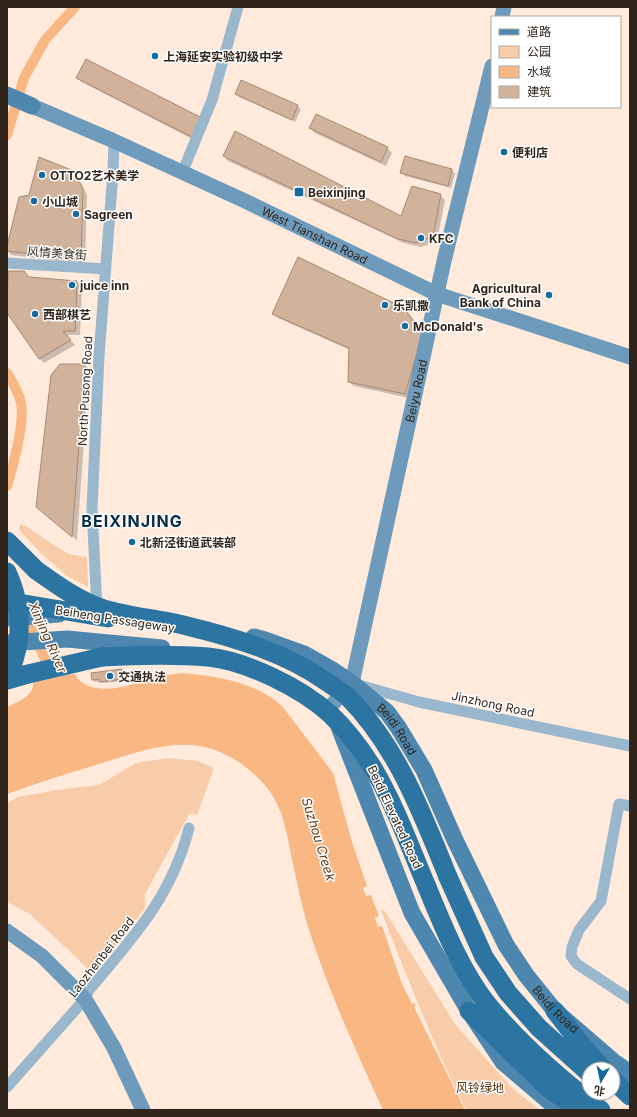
<svg xmlns="http://www.w3.org/2000/svg" width="637" height="1117" font-family="Inter,'Noto Sans SC',sans-serif">
  <rect width="100%" height="100%" fill="#ffeadb"/>
  <path fill="#f8cca9" d="M20,524l7,3 41,27 19,3 1,30 -21,-11 -24,-21 -24,-25z
    M168,758l30,3 16,7 -17,47 -8,-1 -44,80v14l-52,67 -11,-12 -52,-49 -23,-12v-99l11,-6 39,-7 42,-5 37,-22z
    M381,910h3l71,114 57,64 28,22h-74c-32,-65 -59,-132 -85,-200z"/>
  <path fill="#f9b784" d="M182,673c35,3 73,9 100,33l51,67 19,69 15,44 -4,2 3,8 5,-1 8,21 -4,2 3,9 4,-1 20,58 10,20 3,-1 1,2 -2,2 51,103h-82c-27,-59 -54,-118 -74,-180 -8,-26 -13,-53 -19,-80 -3,-16 -6,-33 -14,-48 -7,-15 -20,-27 -33,-37 -49,-35 -91,-17 -144,-1 -31,9 -61,19 -92,30v-87c12,-6 28,-11 26,-27l20,-4 22,-2c9,19 38,16 55,11 6,-2 12,-6 18,-7 11,-3 23,-3 34,-5z"/>
  <path fill="#0003" d="M78,78l125,42 -5,22 -116,-60z
    M236,94l61,12 4,3 -6,13 -56,-25z
    M310,128l77,20 5,5 -6,13 -71,-33z
    M224,156l178,61 38,-22 5,5 -7,36 -4,7 -13,4 -17,-4 -176,-82z
    M406,157l46,13 3,3 -4,15 -46,-12 -3,-4z
    M73,172l5,5 9,18 -2,69 -74,-9 -4,-5 23,-54z
    M29,278l48,4 5,4 -2,49h-14l9,10 -31,18 -4,-4 -32,-46z
    M404,309l23,29 -18,60 -55,-12 -5,-4 1,-32 -72,-32 -5,-5z
    M85,365l4,4 -12,171 -35,-28z
    M121,670l2,2 1,9 -22,2 -2,-2 -5,1 -2,-2z"/>
  <g fill="none" stroke-linecap="round" stroke-linejoin="round">
    <path stroke="#f9b784" stroke-width="10" d="M7,135l17,-57 21,-38 30,-33
      M7,373c6,10 12,19 14,30 4,19 -8,64 -14,83
      M24,612l27,61"/>
  </g>
  <path fill="#d1b29a" stroke="#a88972" d="M86,59l118,60 -10,19 -118,-60z
    M241,80l57,25 -6,15 -57,-26z
    M316,114l72,33 -7,15 -72,-34z
    M235,131l166,85 11,-30 29,8 -7,38 -5,6 -13,5 -18,-4 -175,-83z
    M405,156l47,13 -4,17 -48,-13z
    M39,157l35,14 9,18 -2,71 -74,-9v-5l12,-49 10,-2z
    M298,257l106,51 19,25 -18,61 -57,-12 1,-34 -77,-34z
    M8,271h16l5,6 48,4 -2,50h-12l8,9 -32,19 -32,-46z
    M60,364h25l-13,173 -36,-30 15,-132z
    M122,669l1,10 -24,3v-3l-7,1 -1,-7z"/>
  <g fill="none" stroke-linecap="round" stroke-linejoin="round">
    <path stroke="#99b7cd" stroke-width="11" d="M182,173l30,-73 26,-93
      M7,263l99,6
      M97,610l-5,-102 7,-152 14,-184 1,-31
      M359,685l60,17 211,44
      M630,806l-11,-2 -18,97 -22,29 -7,17 -1,9 6,8 53,35
      M7,1087l78,-88 4,-9c44,-52 83,-94 100,-162"/>
    <g stroke="#6e9bbc" stroke-width="15">
      <path d="M502,17l2,-10"/>
      <path id="s1" d="M32,106l82,35 131,60 192,93 193,63"/>
      <path id="s2" d="M329,708l23,-25 92,-422 48,-195"/>
      <path d="M7,931l35,25 43,43 29,49 29,62"/>
    </g>
    <g stroke="#4d87af" stroke-width="17">
      <path d="M7,95l25,11"/>
      <path d="M7,618l52,-4"/>
      <path id="s3" d="M254,637l11,3 39,14 30,17 18,12 35,29 11,15 26,43 30,68 52,107 20,30 29,36 59,51 16,11"/>
      <path d="M7,643l60,-4 95,9"/>
      <path d="M339,727l73,186 57,98 34,51 56,48"/>
    </g>
    <path stroke="#2c75a3" stroke-width="19" d="M7,541l29,29
      M7,680l21,-6 74,-17
      M448,877l36,80 24,36 31,35 50,45
      M427,887c16,39 34,84 61,118 33,40 72,74 113,105
      M469,1011l78,76 32,23
      M555,1011l25,32 23,26
      M613,1080l17,16"/>
    <path stroke="#2c75a3" stroke-width="19" d="M36,570c21,15 43,31 68,39 27,8 56,10 83,17 49,12 99,27 140,56 7,5 14,9 20,14 50,50 75,117 101,181
      M7,572c12,25 16,57 8,84 -1,7 -5,14 -8,20
      M7,601l101,17
      M102,657c36,-2 71,-3 106,0 39,4 93,31 122,57 17,16 31,35 43,54 22,37 37,79 54,119"/>
  </g>
  <g fill="#166a9b" stroke="#fff" stroke-width="1.5">
    <circle cx="155" cy="56" r="4"/>
    <circle cx="504" cy="152" r="4"/>
    <circle cx="42" cy="175" r="4"/>
    <rect x="294" y="187" width="10" height="10" rx="2"/>
    <circle cx="34" cy="201" r="4"/>
    <circle cx="76" cy="214" r="4"/>
    <circle cx="421" cy="238" r="4"/>
    <circle cx="72" cy="285" r="4"/>
    <circle cx="549" cy="295" r="4"/>
    <circle cx="385" cy="305" r="4"/>
    <circle cx="35" cy="314" r="4"/>
    <circle cx="405" cy="326" r="4"/>
    <circle cx="132" cy="542" r="4"/>
    <circle cx="110" cy="676" r="4"/>
  </g>
  <g text-anchor="middle" dominant-baseline="central" stroke-width="3" stroke-linejoin="round" paint-order="stroke">
    <g font-size="12" font-weight="bold" fill="#31251b" stroke="#fff" text-anchor="start">
      <text x="163" y="56">上海延安实验初级中学</text>
      <text x="512" y="152">便利店</text>
      <text x="50" y="175">OTTO2艺术美学</text>
      <text x="308" y="192">Beixinjing</text>
      <text x="42" y="201">小山城</text>
      <text x="84" y="214">Sagreen</text>
      <text x="429" y="238">KFC</text>
      <text x="80" y="285">juice inn</text>
      <text x="541" y="288" text-anchor="end">Agricultural<tspan x="541" dy="14">Bank of China</tspan></text>
      <text x="393" y="305">乐凯撒</text>
      <text x="43" y="314">西部棋艺</text>
      <text x="413" y="326">McDonald's</text>
      <text x="140" y="542">北新泾街道武装部</text>
      <text x="118" y="676">交通执法</text>
    </g>
    <g font-size="12" fill="#31251b" stroke="#fff">
      <text stroke="none"><textPath href="#s1" startOffset="311">West Tianshan Road</textPath></text>
      <text transform="translate(57 253) rotate(4)">风情美食街</text>
      <text transform="translate(85 391) rotate(-87)">North Pusong Road</text>
      <text stroke="none"><textPath href="#s2" startOffset="333">Beiyu Road</textPath></text>
      <text transform="translate(115 619) rotate(9)">Beiheng Passageway</text>
      <text transform="translate(493 704) rotate(12)">Jinzhong Road</text>
      <text stroke="none"><textPath href="#s3" startOffset="174">Beidi Road</textPath></text>
      <text transform="translate(395 817) rotate(65)">Beidi Elevated Road</text>
      <text transform="translate(101 957) rotate(-52)">Laozhenbei Road</text>
      <text stroke="none"><textPath href="#s3" startOffset="498">Beidi Road</textPath></text>
    </g>
    <g font-size="12" fill="#572e04" stroke="#fff">
      <text x="480" y="1087">风铃绿地</text>
    </g>
    <g font-size="13" font-style="italic" fill="#653a14" stroke="#fff">
      <text transform="translate(48 637) rotate(66)">Xinjing River</text>
      <text transform="translate(319 839) rotate(73)">Suzhou Creek</text>
    </g>
    <g font-size="16" font-weight="bold" letter-spacing="1" fill="#062d45" stroke="#fff">
      <text x="132" y="521">BEIXINJING</text>
    </g>
  </g>
  <rect width="637" height="1117" fill="none" stroke="#31251b" stroke-width="16"/>
  <rect x="491" y="16" width="130" height="92" fill="#ffffff" stroke="#ada8a4"/>
  <rect x="499" y="29" width="20" height="6" fill="#4d87af" stroke="#ada8a4"/>
  <text x="527" y="36" font-size="12" fill="#31251b">道路</text>
  <rect x="499" y="46" width="20" height="12" fill="#f8cca9" stroke="#ada8a4"/>
  <text x="527" y="56" font-size="12" fill="#31251b">公园</text>
  <rect x="499" y="66" width="20" height="12" fill="#f9b784" stroke="#ada8a4"/>
  <text x="527" y="76" font-size="12" fill="#31251b">水域</text>
  <rect x="499" y="86" width="20" height="12" fill="#d1b29a" stroke="#ada8a4"/>
  <text x="527" y="96" font-size="12" fill="#31251b">建筑</text>
  <g transform="translate(601 1081) rotate(189)"><circle r="19" fill="#ffffff" stroke="#ada8a4"/>
  <path d="M0-3L7 15L0 10L-7 15Z" fill="#166a9b"/>
  <text y="-6" font-size="11" font-weight="bold" text-anchor="middle" fill="#31251b">北</text>
  </g>
</svg>
